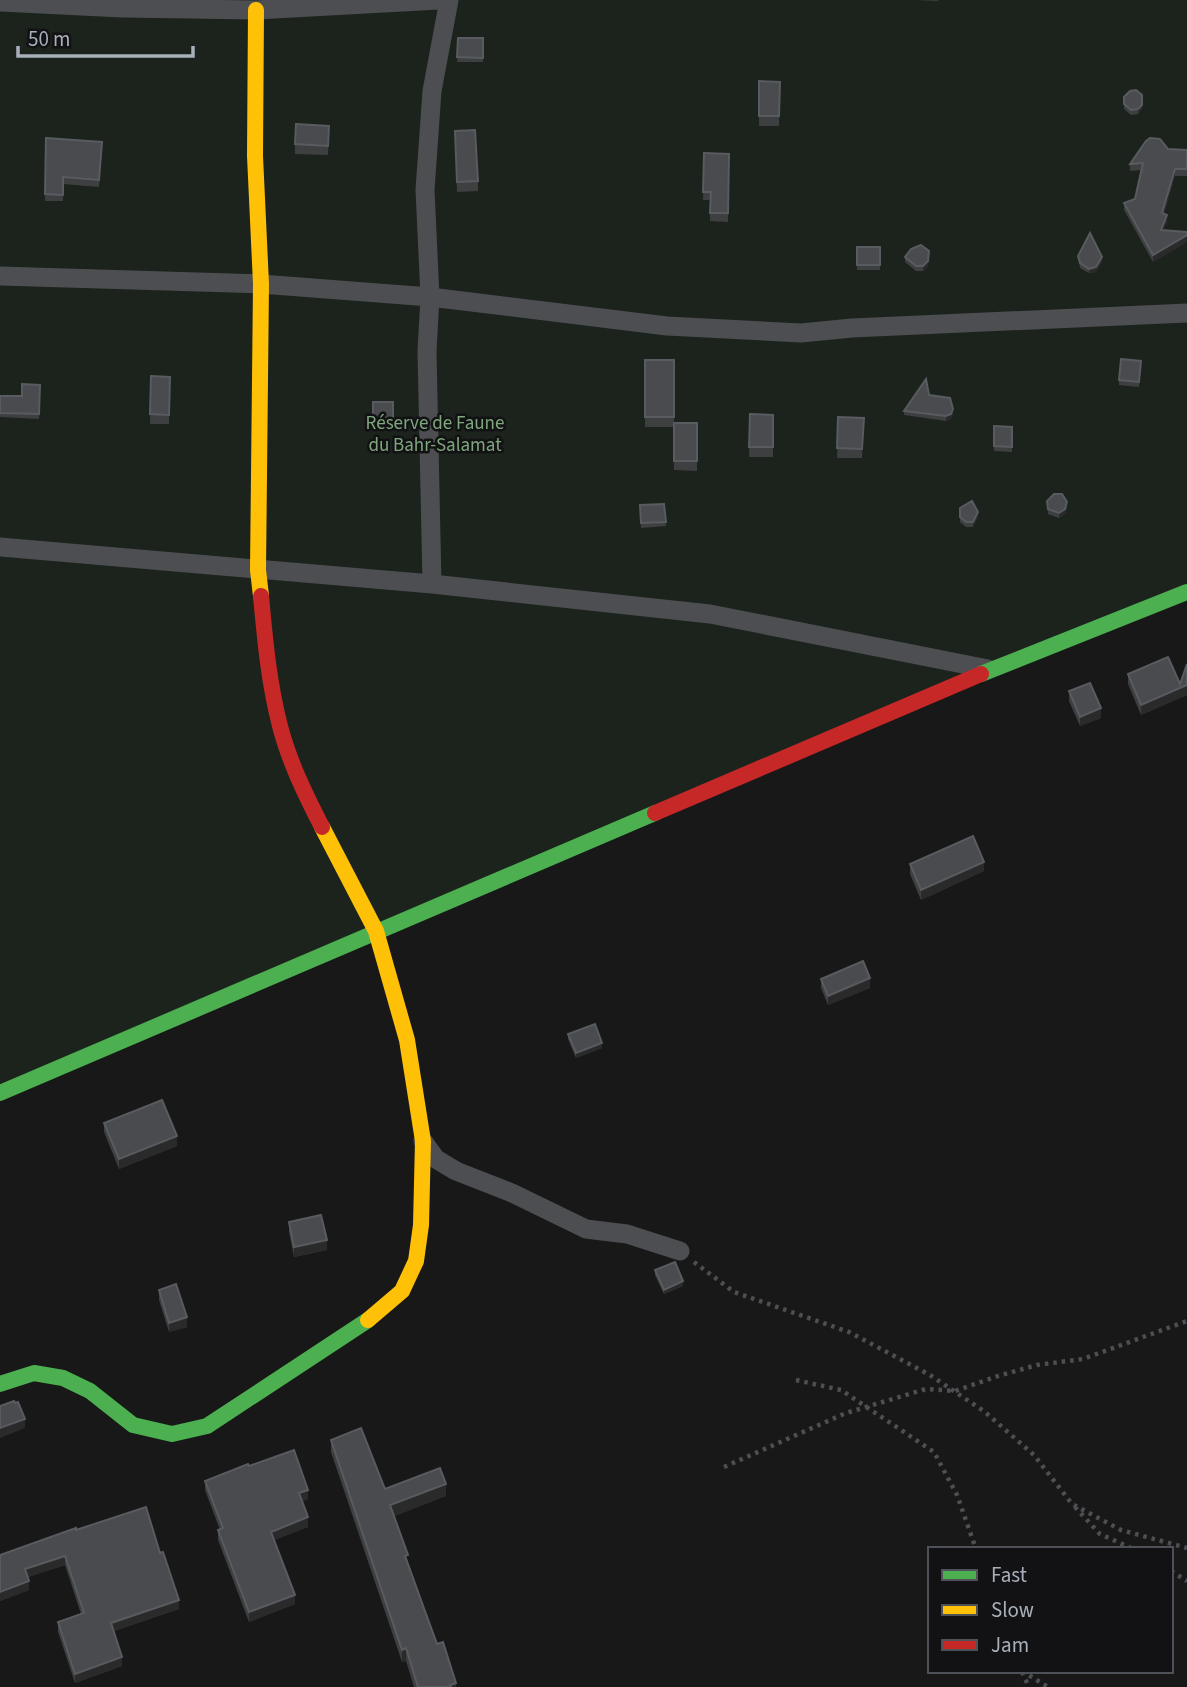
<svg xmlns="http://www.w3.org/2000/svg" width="1187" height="1687" font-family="'Source Sans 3',sans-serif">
  <rect width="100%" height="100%" fill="#181818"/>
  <path fill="#1b231c" d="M0,0h1187v592l-1187,501z"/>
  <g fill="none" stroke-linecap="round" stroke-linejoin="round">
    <path stroke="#4e4f53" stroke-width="4.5" stroke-dasharray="3.5 5" stroke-linecap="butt" d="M694,1262l40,30 115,40 81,43 55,37 49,43 38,49 49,26 66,18
      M796,1380l45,10 93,62 23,43 19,54
      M724,1467l122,-54 80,-24 29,2 43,-15 39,-11 46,-6 104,-38
      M1075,1507l25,27 33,15
      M1171,1571l16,10
      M1022,1671l26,16
      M1022,1672l7,15"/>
    <path stroke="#4c4e51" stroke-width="19" d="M0,2l122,6 134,2 183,-10
      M0,276l261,8 169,13 237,29 134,7 51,-5 335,-15
      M0,547l432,37 278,30 278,55
      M432,584l-5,-233 3,-54 -5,-107 7,-99 17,-91
      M423,1141l13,18 20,12 56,22 74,36 41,5 53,17"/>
    <path stroke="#4caf50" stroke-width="16" d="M981,674l206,-82
      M0,1093l655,-280
      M0,1384l34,-11 29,5 27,13 43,34 39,9 35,-8 161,-106"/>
    <path stroke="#ffc107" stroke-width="16" d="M256,10l-1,146 6,128 -3,286 3,26
      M322,827l54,104 31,109 16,101 -2,84 -5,36 -14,30 -34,29"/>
    <path stroke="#c62828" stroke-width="16" d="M261,596c4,44 8,88 19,130 9,35 25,68 42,101
      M655,813l326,-139"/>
  </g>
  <path fill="#3e3f41" d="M915,0h23v1z
    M458,38h25v24h-26z
    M759,81l21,1 -1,44h-20z
    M1124,97l18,12 -4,5 -7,1 -7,-6z
    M329,126l-1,29 -33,-1v-10z
    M455,131l23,50v10l-21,1z
    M46,138l56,11 -3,38 -36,-3v17h-18z
    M1168,149l19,1v26h-12l-11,38 3,8 -4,9 24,1v10l-34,20 -29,-52v-7l11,-4 6,-29 -11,1v-7z
    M704,153l25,1 -1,68 -18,-1v-21h-7z
    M857,247h23v23h-23z
    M929,251l-1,15 -5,5h-7l-11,-9v-5z
    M1078,256l24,6 -6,10 -7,1 -9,-5z
    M645,360l29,57v6h23v48l-23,-1v-43h-29z
    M1141,361l-2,26 -20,-2v-5z
    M151,376l19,1 -1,47h-19z
    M40,385l-1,34 -39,-2v-21h22z
    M929,395l24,19 -2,5 -5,2 -42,-6v-4z
    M373,402h20v23l-20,1z
    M750,414l23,1v42h-24z
    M838,417l26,1 -2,40h-25z
    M994,426l18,1v25l-18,-1z
    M1047,501l20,6 -2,7 -6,4 -11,-4z
    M664,504l2,22 -25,2 -1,-23z
    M960,508l18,9 -5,10h-7l-6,-5z
    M1187,664v31l-46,20 -13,-31v-10l52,10z
    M1069,691l32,27 -21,8 -11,-25z
    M910,864l74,7 -63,29 -11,-26z
    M821,979l49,9 -42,17 -7,-17z
    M568,1034l34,14 -26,10 -8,-19z
    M104,1123l73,23 -58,23 -15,-37z
    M289,1222l38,28 -33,7 -5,-25z
    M655,1270l28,16 -19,8 -9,-19z
    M159,1290l28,37 -18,5 -10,-32z
    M331,1440l54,49 61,7 -52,20 14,46 29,82 19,43h-42l-8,-26 -4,1 -71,-210z
    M249,1466l59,33 -6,2 6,26 -34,13 21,64 -46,18 -31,-82v-10h2l-15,-40v-9z
    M76,1530l103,79 -65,22 8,35 -47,17 -17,-51v-10l23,-8 -16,-49 -37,12 1,13 -29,11v-46z"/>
  <path fill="#2a2a2b" d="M1142,105v4l-4,5v-5z
    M1175,169v7l-13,44v-7z
    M1167,215v7l-6,15v-7z
    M1187,235v7l-34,20v-7z
    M1102,257v5l-6,10 -7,1v-4z
    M928,261v5l-5,5v-5z
    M953,409v5l-2,5 -5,2v-5z
    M1067,502v5l-2,7 -6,4v-5z
    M978,512v5l-5,10v-5z
    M1187,685v10l-46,20v-10z
    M1101,708v10l-21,8v-9z
    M984,862v9l-63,29v-10z
    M870,978v10l-42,17v-9z
    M602,1043v5l-26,10v-5z
    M177,1136v10l-58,23v-10z
    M327,1240v10l-33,7v-10z
    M683,1281v5l-19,8v-4z
    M187,1317v10l-18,5v-9z
    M25,1419v9l-25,10v-10z
    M446,1484v12l-56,22v-13z
    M308,1490v9l-9,3v-9z
    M308,1517v10l-37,14v-9z
    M65,1556v9l-40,13v-9z
    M29,1581v9l-29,11v-9z
    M295,1595v9l-46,18v-10z
    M179,1600v9l-68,23v-9z
    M406,1648v13l-4,1v-12z
    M122,1657v9l-47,17v-9z
    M456,1683v4h-6v-2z"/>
  <path fill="#494b4e" stroke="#585b5f" stroke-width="2" d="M458,38h25v20l-26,-1z
    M759,81l21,1 -1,34h-20z
    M1136,90l6,5v10l-4,4 -7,1 -7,-6v-7l6,-6z
    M296,124l33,2 -1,20 -33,-2z
    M475,130l3,51 -21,1 -2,-51z
    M46,138l56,4 -3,38 -36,-3v18l-18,-1z
    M1150,138l10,1 8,10 19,1v19h-12l-13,44 5,2 -6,15 26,2v3l-34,20 -29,-52 11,-4 8,-36 -13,1 16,-23z
    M704,153l25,1 -1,59h-18l1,-21h-8z
    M1090,233l12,24 -6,10 -7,2 -9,-6 -2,-7z
    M921,245l8,6 -1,10 -5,5h-7l-11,-9 6,-8z
    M857,247h23v18h-23z
    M1121,359l20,2 -2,21 -20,-2z
    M645,360h29v57h-29z
    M151,376l19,1 -1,38 -19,-1z
    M926,379l3,16 21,3 3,11 -2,5 -5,2 -42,-5z
    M22,384l18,1 -1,29 -39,-1v-17h22z
    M373,402h20v19h-20z
    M750,414l23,1v32h-24z
    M838,417l26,1 -2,31 -25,-1z
    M674,423h23v38h-23z
    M994,426l18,1v20l-18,-1z
    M1054,494h8l5,8 -2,7 -6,4 -11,-4 -1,-8z
    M972,501l6,11 -5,10h-7l-6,-5v-9z
    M664,504l2,18 -25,1 -1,-18z
    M1168,657l12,27 7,-20v21l-46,20 -13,-31z
    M1090,683l11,25 -21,9 -11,-26z
    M973,836l11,26 -63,28 -11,-26z
    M863,961l7,17 -42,18 -7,-17z
    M595,1024l7,19 -26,10 -8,-19z
    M162,1100l15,36 -58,23 -15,-36z
    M321,1215l6,25 -33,7 -5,-25z
    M675,1262l8,19 -19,9 -9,-20z
    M176,1284l11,33 -18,6 -10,-33z
    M14,1401l1,2 3,-1 7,17 -25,9v-22z
    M361,1428l24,61 55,-21 6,16 -56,21 18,50 -3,1 32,88 6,-2 13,41 -6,2 1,2h-33l-12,-39 -4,2 -71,-210z
    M294,1450l14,40 -9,3 9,24 -37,15 24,63 -46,17 -31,-82 5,-2 -18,-47 43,-17 1,2z
    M146,1507l14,46 3,-1 16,48 -68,23 11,34 -47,17 -17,-52 26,-9 -19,-57 -40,13 4,12 -29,11v-37l76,-27v2z"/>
  <g text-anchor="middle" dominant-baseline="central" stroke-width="5" stroke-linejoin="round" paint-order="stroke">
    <g font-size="19" fill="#7fa77d" stroke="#121214">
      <text x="435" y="423">Réserve de Faune<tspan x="435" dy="22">du Bahr-Salamat</tspan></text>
    </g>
  </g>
  <rect x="928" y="1547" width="245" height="126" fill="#121214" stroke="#4e5157" stroke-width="2"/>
  <rect x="942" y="1570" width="35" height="10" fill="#4caf50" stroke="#4e5157" stroke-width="2"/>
  <text x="991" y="1582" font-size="21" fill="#a8b0bb">Fast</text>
  <rect x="942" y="1605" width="35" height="10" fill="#ffc107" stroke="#4e5157" stroke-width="2"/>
  <text x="991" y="1617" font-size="21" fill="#a8b0bb">Slow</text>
  <rect x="942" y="1640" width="35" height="10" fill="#c62828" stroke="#4e5157" stroke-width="2"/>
  <text x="991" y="1652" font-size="21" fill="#a8b0bb">Jam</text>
  <path d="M18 46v10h175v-10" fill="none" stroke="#a8b0bb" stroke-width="3.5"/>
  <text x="28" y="46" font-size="21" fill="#a8b0bb" stroke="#121214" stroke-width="5" paint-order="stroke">50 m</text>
</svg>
